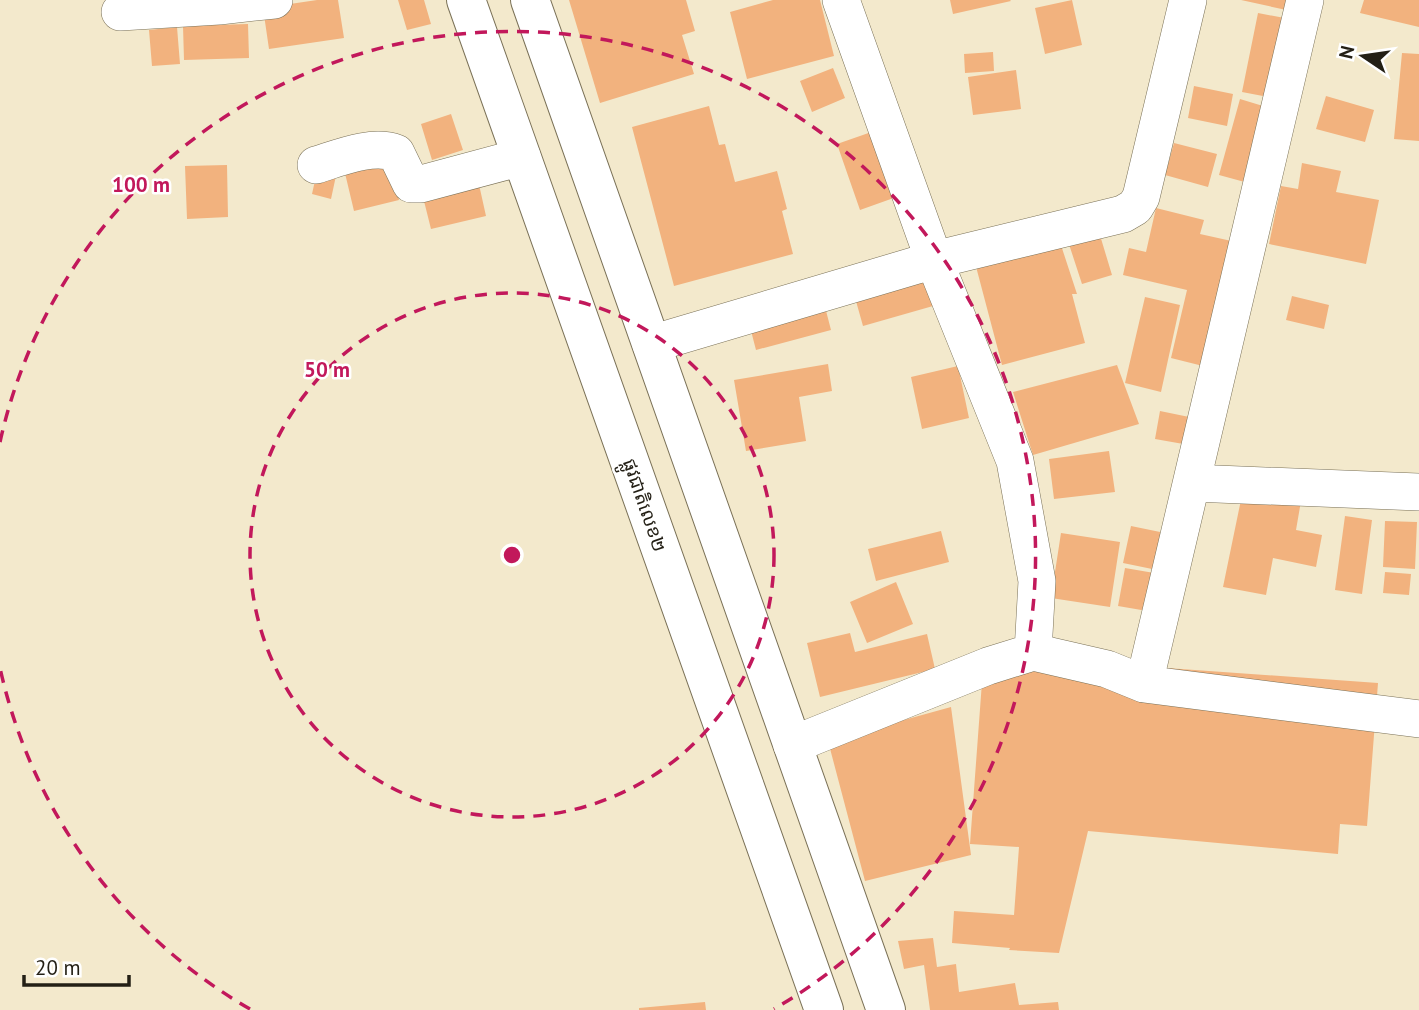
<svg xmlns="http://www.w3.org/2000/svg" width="1419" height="1010" font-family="'PT Sans','Noto Sans Khmer',sans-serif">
  <rect width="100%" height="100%" fill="#f3e9cc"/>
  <path fill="#f2b27e" d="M317,0h21l6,38 -75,11 -6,-41z
    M398,0h26l7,24 -24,6z
    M569,0h117l9,31 -13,4 12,39 -94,29z
    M773,0h47l14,56 -87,23 -17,-67z
    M950,0h60l1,1 -58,13z
    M1072,0l10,45 -37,9 -10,-46z
    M1241,0h52l-2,11z
    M1364,0h55v27l-59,-14z
    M1258,13l32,6 -16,79 -32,-6z
    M248,24l1,34 -65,2 -1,-34z
    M177,27l3,37 -28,2 -3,-36z
    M993,52l1,19 -29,2 -1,-19z
    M1402,53l17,1v87l-25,-2z
    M833,68l12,30 -33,14 -12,-31z
    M1016,70l5,39 -48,6 -5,-38z
    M1194,86l39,8 -6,32 -39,-8z
    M1326,96l48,14 -9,32 -49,-13z
    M1240,99l33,10 -21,75 -33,-9z
    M709,106l10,39 6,-1 10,38 42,-11 10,38 -5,2 11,43 -119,32 -42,-159z
    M451,114l12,36 -31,10 -11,-36z
    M880,129l22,66 -42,15 -23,-66z
    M1174,143l43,11 -9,33 -43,-12z
    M389,158l10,42 -45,11 -10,-42z
    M1302,163l39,8 -5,21 43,8 -13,64 -97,-20 12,-58 17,3z
    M227,165l1,52 -41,2 -2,-53z
    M318,167l19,4 -6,28 -19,-5z
    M478,180l8,36 -55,13 -9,-36z
    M1156,208l48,12 -4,14 36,8 -29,125 -36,-9 16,-68 -64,-15 6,-27 17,4z
    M1096,222l16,53 -30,9 -17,-52z
    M1058,236l19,58h-5l13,49 -83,22 -28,-106z
    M930,271l10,33 -77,22 -9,-32z
    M1292,296l37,9 -5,24 -38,-9z
    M1145,297l35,8 -19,87 -36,-9z
    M824,303l7,27 -75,20 -7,-27z
    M828,364l4,27 -33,6 7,44 -60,10 -12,-71z
    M1117,365l22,59 -106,31 -20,-63z
    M958,366l11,52 -47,11 -11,-52z
    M1160,411l34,7 -5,27 -34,-6z
    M1109,451l6,41 -61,7 -5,-40z
    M1243,490l58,11 -5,29 26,5 -6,32 -43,-9 -7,37 -43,-8z
    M1345,516l27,4 -10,74 -27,-4z
    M1385,521l32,1 -2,47 -32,-2z
    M1131,526l34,7 -8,37 -34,-7z
    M941,531l8,31 -73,19 -8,-32z
    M1061,533l59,9 -10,65 -59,-9z
    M1125,568l35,6 -7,38 -35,-6z
    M1385,572l26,2 -2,21 -26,-2z
    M896,582l17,42 -46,19 -17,-41z
    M850,633l5,19 72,-18 8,35 -115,28 -13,-54z
    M984,655l394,28 -11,143 -27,-2 -2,30 -250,-23 -29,122 -50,-3 1,-2 -58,-5 2,-32 60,4 5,-68 -49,-3z
    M951,707l20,148 -106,26 -37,-140z
    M933,938l4,29 19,-3 3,28 56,-9 4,22 39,-3 1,8h-129l-6,-45 -20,4 -6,-28z
    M705,1002l1,8h-67v-2z"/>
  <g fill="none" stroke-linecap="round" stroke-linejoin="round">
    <defs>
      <path id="street" d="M841,0l93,260 81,201 22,120 -4,71
        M120,12l99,-6 55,-6
        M316,165c23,-7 56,-21 80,-12l15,31h10l101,-27
        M651,344l283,-84 189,-46 12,-7 6,-10 47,-197
        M1192,483l227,9
        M1144,684l161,-684
        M792,745l196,-79 45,-14 74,17 37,15 275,35"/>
      <path id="highway" d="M466,0l358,1010
        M530,0l356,1010"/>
    </defs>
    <use href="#street" stroke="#7a7157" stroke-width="38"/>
    <use href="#highway" stroke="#7a7157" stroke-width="40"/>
    <use href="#street" stroke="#fff" stroke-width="37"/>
    <use href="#highway" stroke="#fff" stroke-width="38"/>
  </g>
  <g fill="none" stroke="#c2185b" stroke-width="3.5" stroke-dasharray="12 9">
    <circle cx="512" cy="555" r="262"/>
    <path d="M250 1009A524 524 0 0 1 0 668M0 442A524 524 0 1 1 774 1009"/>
  </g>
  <g text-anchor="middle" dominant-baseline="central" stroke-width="5" stroke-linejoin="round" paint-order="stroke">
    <g font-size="19" fill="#231f15" stroke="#fff">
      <text transform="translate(645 505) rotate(71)">ផ្លូវជាតិលេខ២</text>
    </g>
  </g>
  <circle cx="512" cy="555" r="10" fill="#c2185b" stroke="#fff" stroke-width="3.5"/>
  <g font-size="21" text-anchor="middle" font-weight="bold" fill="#c2185b" stroke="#fff" stroke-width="5" stroke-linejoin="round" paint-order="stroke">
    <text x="141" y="192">100 m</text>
    <text x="327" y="377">50 m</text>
  </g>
  <g transform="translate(1363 56) rotate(283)" stroke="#ffffff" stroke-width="5" paint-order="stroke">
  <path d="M0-5L12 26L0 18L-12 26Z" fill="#231f15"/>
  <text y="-10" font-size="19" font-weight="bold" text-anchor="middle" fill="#231f15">N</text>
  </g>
  <path d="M24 975v10h105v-10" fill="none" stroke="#231f15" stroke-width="3.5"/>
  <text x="35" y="975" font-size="21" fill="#231f15" stroke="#ffffff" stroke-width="5" paint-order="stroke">20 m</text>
</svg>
